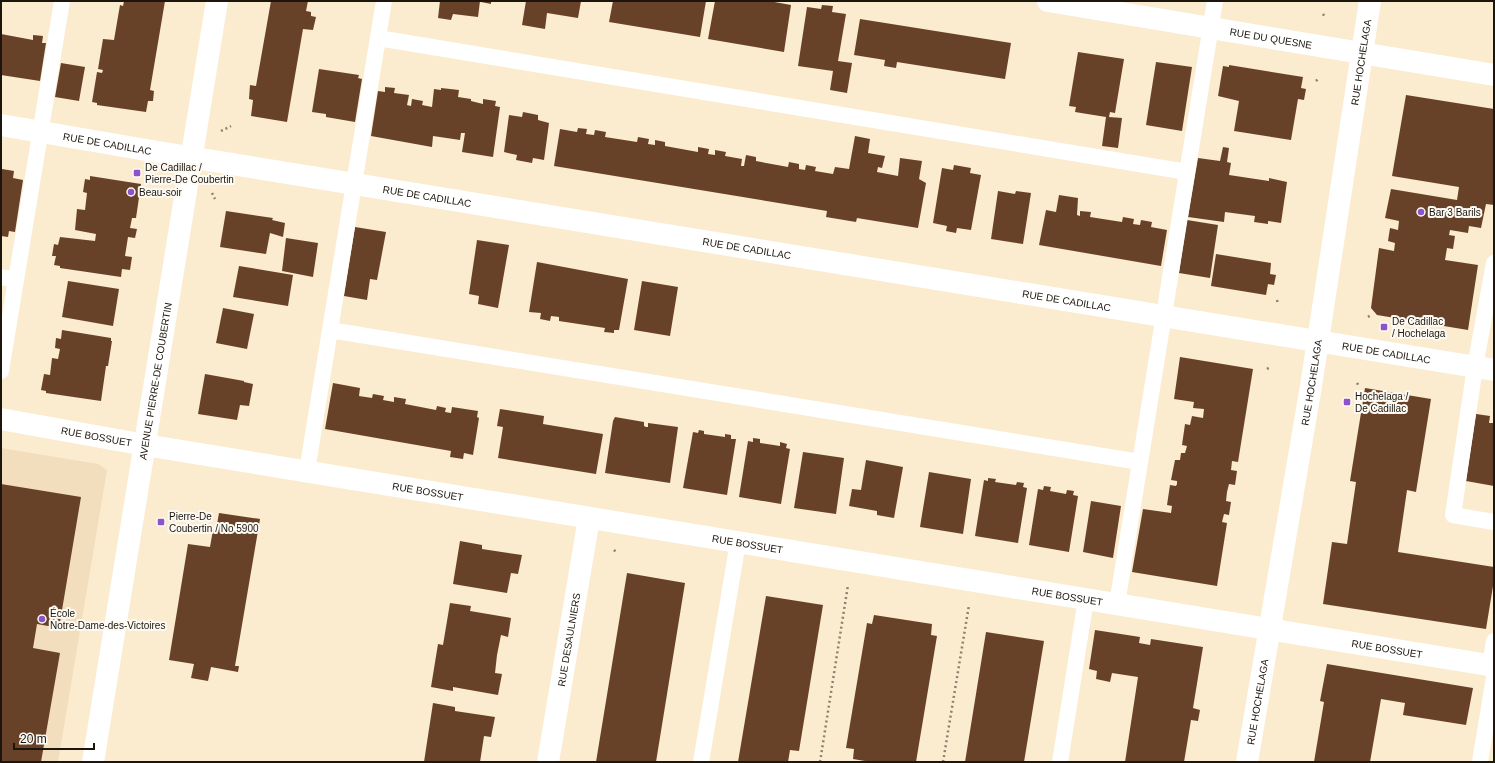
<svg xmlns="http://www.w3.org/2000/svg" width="1495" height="763" font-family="Arial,sans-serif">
  <rect width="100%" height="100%" fill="#fbebcf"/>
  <path fill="#f2debc" d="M1,448l97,16 9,6 -49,292h-57z"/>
  <path fill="#684228" d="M124,1h41l-15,89 4,1 -1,10h-5l-2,11 -49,-7v-2l-5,-1 5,-30 5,1 1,-3 -5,-1 5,-30 11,1 6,-35 3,1z
    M271,1h37l-2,10 5,1v4l5,1 -3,13 -10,-1 -16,93 -36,-6 2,-16 -4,-1 1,-14 6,1z
    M440,1h40l-2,16 -25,-3 -2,6 -13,-2z
    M481,1h10v3l-10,-2z
    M526,1h55l-3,17 -31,-5 -2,16 -23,-4z
    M613,1h93l-6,36 -91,-15z
    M715,1h54l22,4 -7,47 -76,-13z
    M822,5l11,1 -1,6 14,2 -8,47 14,2 -5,30 -17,-3 3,-19 -35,-5 9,-59 14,2z
    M860,19l151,24 -6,36 -108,-17 -1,6 -12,-2 1,-6 -31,-5z
    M1,34l32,6v-5l10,1 -1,7h4l-6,38 -39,-6z
    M1078,52l46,7 -9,54 -5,-1 -1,5 13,1 -4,30 -16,-2 4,-29 -31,-5 1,-5 -7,-1z
    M1156,62l36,5 -10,64 -36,-6z
    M61,63l24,4 -6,34 -24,-4z
    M1229,65l74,12 -2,11 5,1 -2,11 -6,-1 -7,41 -57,-9 5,-30 -21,-5 5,-30 6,1z
    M319,69l40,6 -1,3 4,1 -7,43 -29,-5v-3l-14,-2z
    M385,87l10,1 -1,5 15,2 -2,10 4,1 1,-7 11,2 -1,4 10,2 2,-18 7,1v-2l18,2 -1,7 13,2v2l12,3v-5l13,2 -1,5 5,1 -7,50 -31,-5 3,-19h-4l-1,7 -27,-4 -1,11 -61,-11 7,-45 7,1z
    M1406,95l88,14v96l-8,-1 -5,24 -12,-2 -1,7 -18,-3 -1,5 6,1 -2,13 -6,-1 -2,12 33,5 -10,65 -91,-15 -6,-7 8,-60 15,3 1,-8 -7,-2 2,-13 8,2 1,-9 -14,-3 6,-29 66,11 2,-13 -67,-11z
    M523,112l15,3v5l11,3 -5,37 -11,-2 -1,5 -16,-3 1,-5 -13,-3 5,-37 13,2z
    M578,128l9,1 -1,5 8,1 1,-5 11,2 -1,5 32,5 1,-5 11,2 -1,5 7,1v-5l10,2v4l33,6v-5l11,2 -1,5 7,1v-5l11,2 -1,4 17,3 -1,7h3l2,-11 10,2v4l32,6 1,-5 10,2v5l6,1 1,-5 10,2 -1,4 18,3 2,-7 14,2 6,-33 15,3 -2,14 17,3 -3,12 -4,-1 -1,5 21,4 2,-18 22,3 -3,18 7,4 -8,45 -61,-10 -1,4 -30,-5 1,-6 -273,-45 6,-37 17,3z
    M1223,147l6,1 -2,14 4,1 -2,12 40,6v-3l18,4 -6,41 -13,-2v3l-14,-2 1,-6 -30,-4 -1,10 -36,-5 10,-59 22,3z
    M954,165l17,3 -1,5 11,2 -10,55 -14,-2 -1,5 -10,-2 1,-5 -14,-3 9,-55 11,2z
    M2,169l12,2 -1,7 10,2 -8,52 -6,-1 -1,6 -7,-1z
    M90,176l51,8 -5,34h-4l-2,10 7,1 -2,9 -7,-1 -3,19 7,1 -2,13 -8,-1 -1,8 -61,-9v-2l-6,-1 2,-9h-4l2,-12 4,1 2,-8 35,4 1,-7 -21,-4 2,-21 8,1 2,-17 -4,-1 2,-13 5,1z
    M998,191l17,3 1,-3 15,2 -8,51 -32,-5z
    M1059,195l19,3 -1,17 3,1v-5l11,1 -1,5 32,5 1,-5 11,2 -1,5 7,1 1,-5 11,2 -1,5 16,3 -6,36 -122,-21 7,-35 10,2z
    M226,211l47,7 -1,2 13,3 -2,14 -13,-4 -4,21 -46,-7z
    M1187,220l31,5 -8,53 -31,-5z
    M355,227l31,5 -9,48 -7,-1 -3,21 -23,-4z
    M286,238l32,5 -5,34 -31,-6z
    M477,240l32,5 -11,63 -20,-4 1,-8 -10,-2z
    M1216,254l55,9 -1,11 6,1 -2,10 -6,-1 -2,11 -55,-9z
    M537,262l91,17 -9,51h-5v3l-10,-1 1,-4 -46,-7v-4l-8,-1 -1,5 -10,-2 1,-6 -12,-1z
    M239,266l54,9 -5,31 -55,-9z
    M68,281l51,8 -6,37 -51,-9z
    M642,281l36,6 -8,49 -36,-6z
    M223,308l31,6 -7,35 -31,-6z
    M62,330l49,8v3h1l-4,25h-2l-5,35 -55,-8v-2l-5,-1 3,-16 6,1 2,-17 6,1 2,-10 -5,-1 1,-10 5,1z
    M1180,357l73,12 -15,93 -6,-1 -1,9 6,1 -2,14 -6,-1 -2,8 -1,9 5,1 -2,13 -5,-1 -2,8 5,1 -10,63 -85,-14 11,-63 28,4 1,-7 -5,-1 3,-20 6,1 1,-2v-3l-6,-1 4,-20h5l1,-7h4l2,-7 -5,-1 3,-21 5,1 2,-9 11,2 1,-9 -11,-1 1,-6 -20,-3z
    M205,374l39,7v1l9,2 -4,22 -9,-1 -3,15 -39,-6z
    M333,383l27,5 -1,8 13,2 1,-4 11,2 -1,4 11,2v-5l12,2 -1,5 31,6 1,-4 9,2 -1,4 6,1 1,-6 26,4 -1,6 2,1 -6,37 -9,-2 -1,6 -13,-2 1,-6 -126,-22z
    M1365,388l66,11 -15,93 -9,-2 -9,62 96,15v13l-8,49 -163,-25 9,-62 15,2 9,-62 -6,-1z
    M500,409l44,7 -1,8 60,10 -7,40 -98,-16 5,-31 -6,-1z
    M1476,414l14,2 -1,7h5v63l-28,-5z
    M615,417l29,5v4l2,1h2v-4l30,4 -8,56 -65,-10 8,-52z
    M699,430l5,1v3l21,3v-3l6,1v4h5l-9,56 -44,-7 10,-56 5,1z
    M753,438l7,1v4l20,3v-4l7,2 -1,4 4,1 -9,55 -42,-7 9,-56 5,1z
    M803,452l41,6 -8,56 -42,-6z
    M866,460l37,7 -9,51 -17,-3v-4l-28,-5 3,-17 9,1z
    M929,472l42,7 -8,55 -43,-7z
    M988,478l8,1 -1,3 21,3 1,-3 7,1 -1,4 4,1 -9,55 -43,-7 9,-56 4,1z
    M1,484l80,13 -22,131 -22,-4 -4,24 27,5 -19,109 -40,-1z
    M1044,486l7,1 -1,4 16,3 1,-4 7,1 -1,4 5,1 -9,56 -40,-7 9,-56 5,1z
    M1091,501l30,5 -8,52 -30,-6z
    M219,513l41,6 -25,147h4l-1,6 -27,-5 -3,14 -17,-3 3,-14 -25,-4 19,-116 22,3 3,-17h3z
    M460,541l22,4v4l40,6 -4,19 -7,-1 -4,20 -54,-9z
    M627,573l58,10 -29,179h-60z
    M766,596l57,9 -24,146 -9,-1 -2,12h-50z
    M450,603l21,3 -1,5 41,7 -3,19 -7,-2 -4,20 -2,18 7,1 -4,21 -45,-8v4l-22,-4 7,-43 5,1z
    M874,615l58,9 -1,11 6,1 -21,126h-45l-18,-3 1,-10 -8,-1 21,-125 5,1z
    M1095,630l45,7 -1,6 11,2 1,-6 52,8 -10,61 7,2 -2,11 -7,-1 -7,42h-59l13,-85 -26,-4 -2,9 -14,-3 1,-8 -8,-2z
    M986,632l58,9 -20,121h-59z
    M1327,664l146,24 -7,37 -63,-10 2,-12 -24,-4 -11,63h-56l10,-60 -4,-1z
    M433,703l22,4v4l40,6 -4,20 -7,-1 -4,26h-56z"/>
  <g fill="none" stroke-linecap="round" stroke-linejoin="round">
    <path stroke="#8c816e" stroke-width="2.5" stroke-dasharray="2 3" stroke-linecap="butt" d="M1323,14l2,3
      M1316,81l2,-2
      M221,131l10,-5
      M212,193l3,6
      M1277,300l1,4
      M1368,317l3,-2
      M1267,369l3,-2
      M1357,383l2,3
      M614,550l2,2
      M820,762l28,-177
      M943,762l26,-157"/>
    <path stroke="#fff" stroke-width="16" d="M384,1l-54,329 810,132
      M378,38l809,134
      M1494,263l-19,104 -22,148 41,7
      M1,277l15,3
      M1,371l61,-370
      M307,471l23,-141
      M1117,604l98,-603
      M1490,665l4,-24
      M701,762l37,-220
      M1060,762l26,-163
      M1480,762l14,-85"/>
    <g stroke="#fff" stroke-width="22">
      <path id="s1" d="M1048,1l446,74"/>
      <path id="s2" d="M1,419l144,26 1349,221"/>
      <path id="s3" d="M548,762l41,-244"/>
    </g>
    <g stroke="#fff" stroke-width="22">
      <path id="s4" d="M1,125l151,26 1342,219"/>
      <path id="s5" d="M93,762l124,-761"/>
      <path id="s6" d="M1247,762l64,-376 59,-385"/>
    </g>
  </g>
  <g fill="#8c53ca" stroke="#fdfaf4" stroke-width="1.5">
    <rect x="133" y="169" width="8" height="8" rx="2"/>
    <circle cx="131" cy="192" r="4"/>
    <circle cx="1421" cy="212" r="4"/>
    <rect x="1380" y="323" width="8" height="8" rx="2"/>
    <rect x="1343" y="398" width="8" height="8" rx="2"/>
    <rect x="157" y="518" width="8" height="8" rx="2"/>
    <circle cx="42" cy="619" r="4"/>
  </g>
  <g text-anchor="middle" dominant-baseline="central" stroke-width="4" stroke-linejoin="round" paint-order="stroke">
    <g font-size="10" fill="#1b150c" stroke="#fdfaf4">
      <text stroke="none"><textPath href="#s1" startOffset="226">RUE DU QUESNE</textPath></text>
      <text stroke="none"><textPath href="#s6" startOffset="709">RUE HOCHELAGA</textPath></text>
      <text stroke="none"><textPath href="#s4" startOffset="108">RUE DE CADILLAC</textPath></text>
      <text stroke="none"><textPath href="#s4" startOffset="432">RUE DE CADILLAC</textPath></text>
      <text stroke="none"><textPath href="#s4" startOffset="756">RUE DE CADILLAC</textPath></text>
      <text stroke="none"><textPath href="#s4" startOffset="1080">RUE DE CADILLAC</textPath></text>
      <text stroke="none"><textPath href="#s4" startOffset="1404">RUE DE CADILLAC</textPath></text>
      <text stroke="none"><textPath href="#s5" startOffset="386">AVENUE PIERRE-DE COUBERTIN</textPath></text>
      <text stroke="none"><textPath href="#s6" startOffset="385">RUE HOCHELAGA</textPath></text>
      <text stroke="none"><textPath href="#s2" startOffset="97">RUE BOSSUET</textPath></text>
      <text stroke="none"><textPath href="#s2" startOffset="433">RUE BOSSUET</textPath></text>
      <text stroke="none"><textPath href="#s2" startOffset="757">RUE BOSSUET</textPath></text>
      <text stroke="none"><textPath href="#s2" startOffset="1081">RUE BOSSUET</textPath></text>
      <text stroke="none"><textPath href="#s3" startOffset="124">RUE DESAULNIERS</textPath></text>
      <text stroke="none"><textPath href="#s2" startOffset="1405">RUE BOSSUET</textPath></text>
      <text stroke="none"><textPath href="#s6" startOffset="61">RUE HOCHELAGA</textPath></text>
    </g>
    <g font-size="10" fill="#1b150c" stroke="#fdfaf4" text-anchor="start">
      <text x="145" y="167">De Cadillac /<tspan x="145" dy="12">Pierre-De Coubertin</tspan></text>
      <text x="139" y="192">Beau-soir</text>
      <text x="1429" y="212">Bar 3 Barils</text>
      <text x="1392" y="321">De Cadillac<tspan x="1392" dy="12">/ Hochelaga</tspan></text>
      <text x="1355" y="396">Hochelaga /<tspan x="1355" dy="12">De Cadillac</tspan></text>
      <text x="169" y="516">Pierre-De<tspan x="169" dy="12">Coubertin / No 5900</tspan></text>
      <text x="50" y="613">École<tspan x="50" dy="12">Notre-Dame-des-Victoires</tspan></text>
    </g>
  </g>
  <rect width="1495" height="763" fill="none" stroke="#1b150c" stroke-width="4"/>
  <path d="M14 743v6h80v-6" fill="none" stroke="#1b150c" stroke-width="2"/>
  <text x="20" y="743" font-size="12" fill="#1b150c" stroke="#fdfaf4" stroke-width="3" paint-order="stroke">20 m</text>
</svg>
